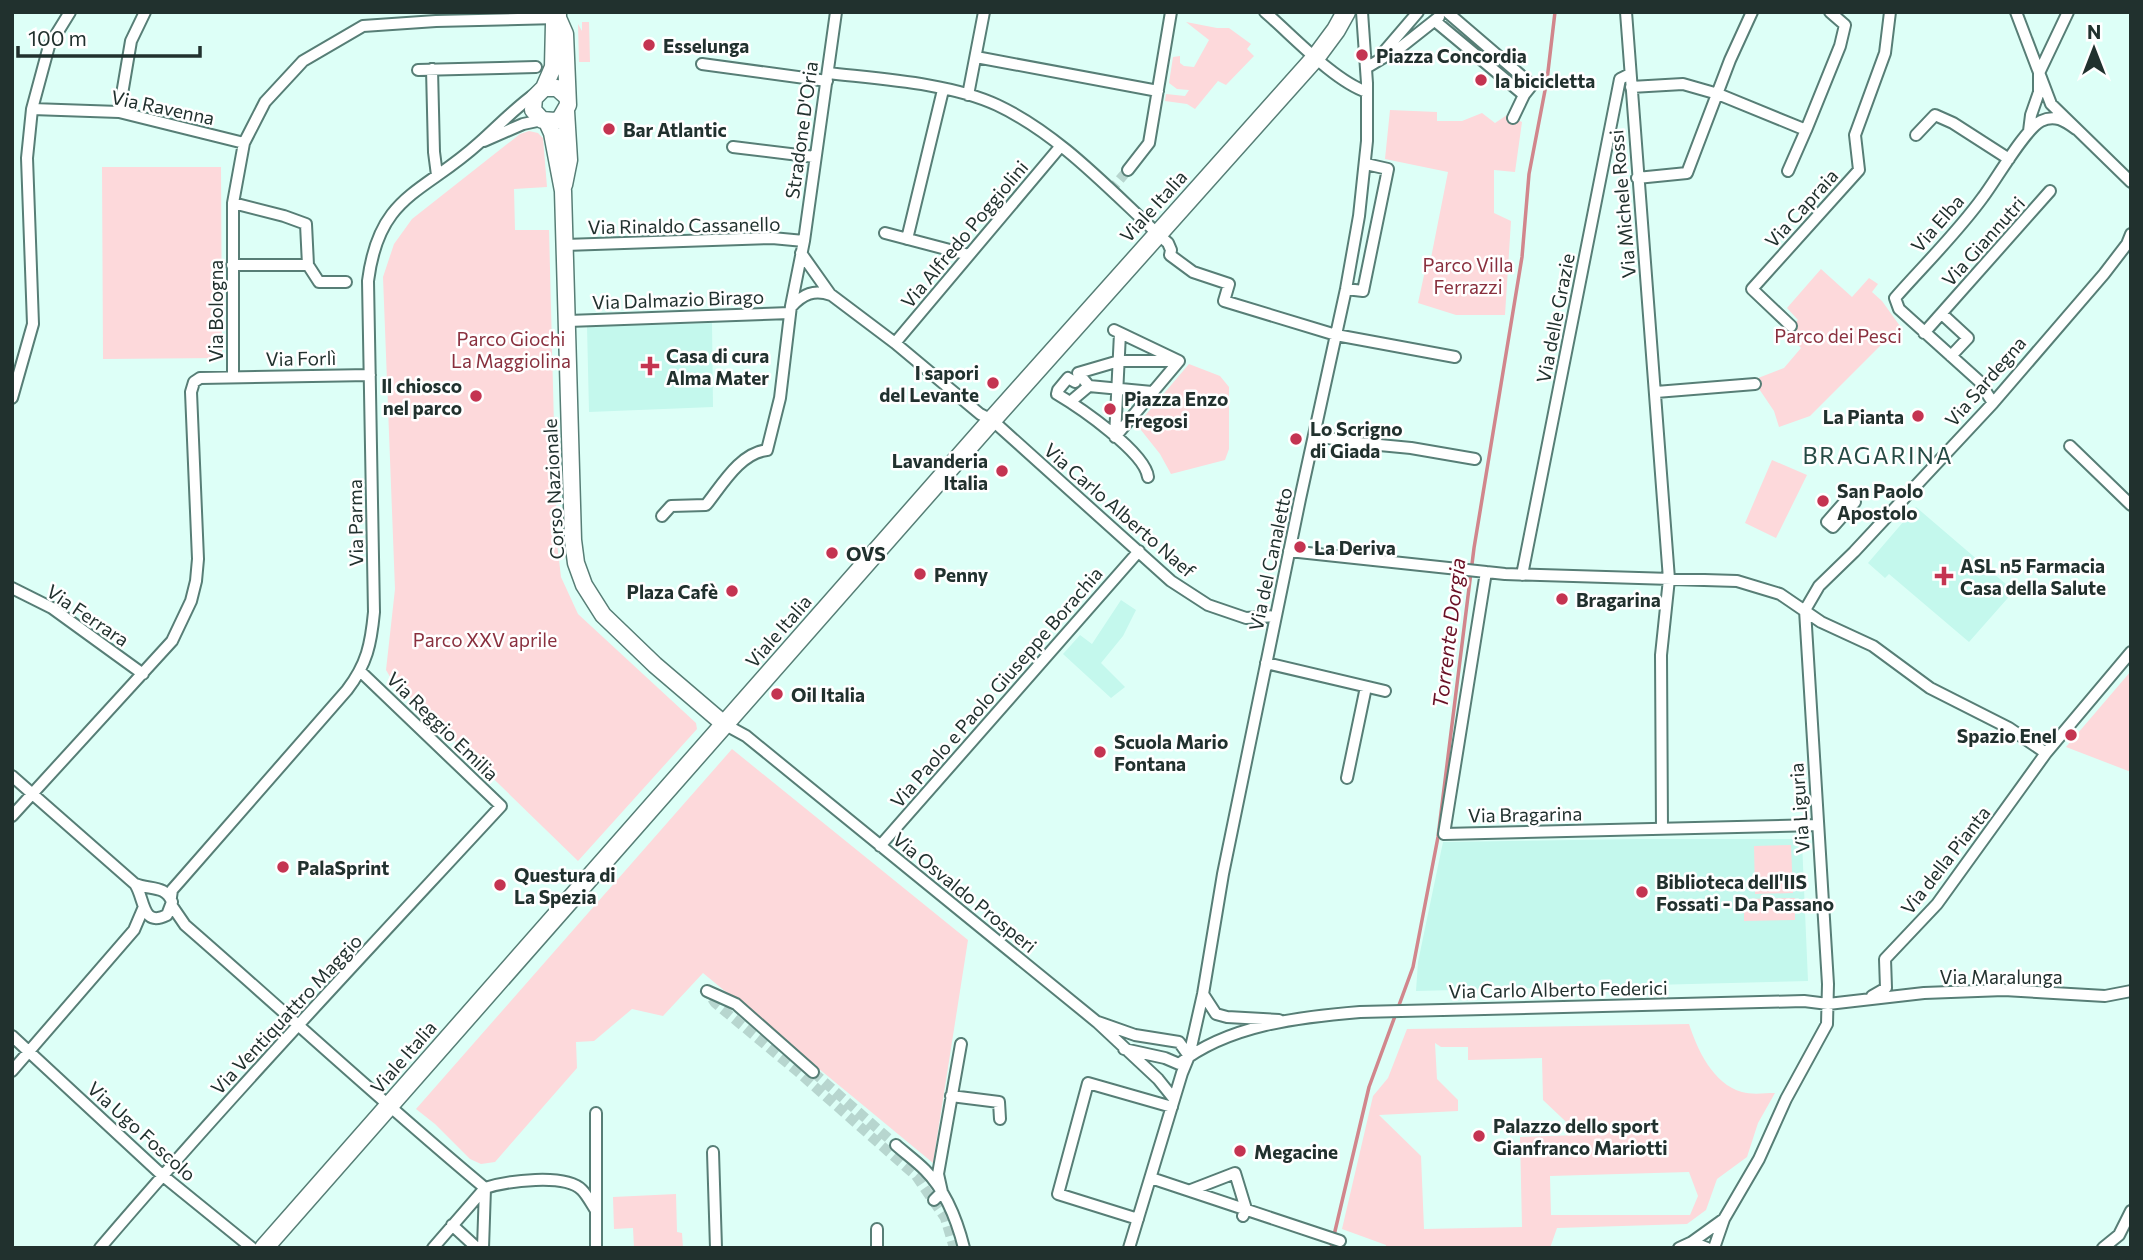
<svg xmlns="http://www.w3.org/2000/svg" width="2143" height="1260" font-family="Commissioner,sans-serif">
  <rect width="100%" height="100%" fill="#ddfff7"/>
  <path fill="#c4f8ed" d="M712,323l1,84 -124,5 -2,-86z
    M1916,507l98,84 -45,51 -80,-68 -4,4 -17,-15z
    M1121,600l15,10 -13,26 -22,27 24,24 -14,11 -48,-44 17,-19 12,9z
    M1638,839h161l3,3 6,139 -392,10 2,-29 25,-120z"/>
  <path fill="#fdd9db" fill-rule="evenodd" d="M582,22h7l1,40h-11l-1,-38 4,7z
    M1186,22l31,6h12l22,16 -4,5 7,7 -28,29 -8,-4 -23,28 -8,-5 -22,-3 1,-7 19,2 4,-6 -12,-1 -8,-6 4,-26 7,-1v7l4,3 10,1 15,-27z
    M1390,110l47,2v9h25l20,-8 13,10 12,-8 15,7 -7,50 -21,-2v43l17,8 -6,94h-49l-38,-12 8,-37 4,-3 18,-91 -63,-13z
    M529,131l9,2 5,5 4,49 -33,2 1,41h34l8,313 4,34 17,37 118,109 1,6 -119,132 -186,-181 -6,-10 9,-81 -12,-312 11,-33 18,-25 108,-85z
    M102,167h119l1,191 -119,1z
    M1821,269l31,28 17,-19 9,6 -6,8 10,9 18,25 -90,90 -31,11 -5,-16 -21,-31 31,-12 17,-20 -16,-17 13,-11 -11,-12z
    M1189,364l31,12 9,11v62l-4,11 -54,14 -11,-20 -23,-29z
    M1772,460l35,15 -31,63 -31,-15z
    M2131,671v101l-65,-25z
    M732,749l236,191 -35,223 -230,-190 -40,43 -31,-7 -38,32 -18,1 1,26 -82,94 -14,2 -11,-5 -35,-35 -19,-15z
    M1791,845l2,48 -38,1 -1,-48z
    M1795,898v22l-51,1v-22z
    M1689,1024c8,25 24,60 53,68 10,3 23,1 33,1l-17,30 -11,34 -30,22 -11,31 -19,14 -130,4 -7,20h-66l-6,-2 -1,2h-91v-3l-44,-16 31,-133 15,-18 19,-49zM1435,1043l6,4h27v13l74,-2 1,42 37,35 -60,2 2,90 -98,2 -3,-73 -42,-41 79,-4v-11l-21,-21zM1689,1172l9,24 -8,19h-139l-1,-39z
    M676,1194l1,38 5,1 1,15h-49l-1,-20 -19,1 -1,-32z"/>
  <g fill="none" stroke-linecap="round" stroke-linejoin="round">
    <path stroke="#d1868c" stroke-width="3.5" d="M1331,1248l38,-161 44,-120 25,-130 36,-289 48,-291 7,-83 18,-94 8,-68"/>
    <path stroke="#b7d6cf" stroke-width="10" stroke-dasharray="10 5" stroke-linecap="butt" d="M1110,191l18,-21
      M703,995l4,-4 8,12 83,69 118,104 29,42 9,30
      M813,1072l83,73"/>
    <defs>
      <path id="street" d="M1265,12c27,23 69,69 102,80
        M1626,12l43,567 -8,76 1,174
        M2016,12l35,92 80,78
        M1435,21l89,74 8,-10 -85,-73
        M1382,54l36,-42
        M976,57l182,34
        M702,64l125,17
        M1366,68l35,-21 38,-30
        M432,69l2,83 3,23
        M418,70l118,-3
        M828,73c52,6 122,10 169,32 66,31 118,91 171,138l3,7 -1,5 23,17 36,12 -5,17 112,34 119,22
        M1631,87l52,-3 35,10 88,36 34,-84 5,-21 -15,-13
        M968,95l16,-83
        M32,109l87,3 125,31
        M119,112l12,-71 14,-29
        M1513,118l11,-23
        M2029,131l2,-16 8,-23v-19l29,-61
        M1916,135l19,-20 18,8 56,36
        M484,141l39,-17 19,-4
        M733,147l82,10
        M1128,170l21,-27 22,-131
        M1788,171l18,-41
        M1637,178l50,-5 43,-113 22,-48
        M885,233l84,22
        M907,239l36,-149
        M565,245l207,-7 32,3
        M801,253l29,41 65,49 85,71 12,6 179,161 37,24 38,13 30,-2
        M232,265h76l-2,-41 -22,-8 -51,-13
        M308,265l11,17h27
        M1346,289l17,2 25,-122 -22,-5
        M791,307c12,-13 23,-18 40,-12
        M1942,314l26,24 -17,18
        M568,321l222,-8
        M1791,326l-39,-37 107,-119 -4,-35 30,-82 5,-41
        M1114,330l65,31 -64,76
        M1924,333l126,-142
        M895,343l165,-196
        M233,377v-174l11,-60 21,-41 38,-41 60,-35 73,-5 122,-3
        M1075,382l-7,-4 -10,12 -1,4c22,13 88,58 91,83
        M1089,386l63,6
        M1656,392l99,-8
        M12,398l21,-74 -6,-166 5,-49 17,-63 21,-34
        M1070,402l19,-16 -11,-13 41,-12h55
        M1993,403l-14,-22 -80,-72 -4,-11c29,-33 62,-65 88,-101 13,-17 42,-68 58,-76 14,-7 24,0 35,8
        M1314,435l34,7 63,6 64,11
        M1115,437l5,-104
        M2070,446l61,59
        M1849,497l6,5 -22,25 -6,-5z
        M662,516l9,-10 35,-1c16,-20 34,-52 61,-55l13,-52 11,-92 13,-65 32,-229
        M1289,551l216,23 232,7 43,13 41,28 52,24 57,42 79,40 37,25
        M1486,572l-42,262 373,-9
        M1522,575l98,-496 10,-5
        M12,588l40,20 91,66
        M1266,663l119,28
        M724,724l22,12 351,286 61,57 16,20
        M12,776l123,108c10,14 6,44 32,31l5,-13c-6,-17 -22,-12 -37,-18
        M1347,778l19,-91
        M12,816l160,-175 19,-40 5,-20 2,-22 -7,-167 3,-10 6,-4 170,-3
        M880,846l259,-295
        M171,897l1,-7 8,-9 167,-191c20,-26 24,-46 27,-78l-6,-331c11,-87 55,-87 111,-138 19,-17 36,-35 57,-50
        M172,906l13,19c100,87 198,178 300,263
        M707,991l29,13 77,68
        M1203,994l13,20 11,3 52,3
        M1872,996l14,-8 -1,-29 52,-55 109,-151 85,-101
        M1098,1022l37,13 44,7 10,14
        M12,1036l150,139 90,73
        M1124,1049l41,9 14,6c49,-39 120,-47 181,-52l444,-11 24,3 96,-11 80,-3 101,6 26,-5
        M12,1071l122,-141 9,-21
        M951,1096l48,6 1,17
        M596,1113v135
        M896,1145c9,8 20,16 29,25 21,21 32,50 39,78
        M713,1152l3,96
        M1151,1178l189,63
        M485,1188c22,-7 80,-15 97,2 5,5 9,13 13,19
        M1191,1190l44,-17 11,36 -3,7
        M934,1200l8,-8 -4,-18 23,-130
        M1138,1219l-80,-25 30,-111 84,24
        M452,1225l25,23
        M877,1229v19
        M1692,1242l32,-23
        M100,1248c129,-151 266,-296 401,-442l-140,-134
        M433,1248l52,-60
        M483,1248l2,-60
        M1129,1248l53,-175 7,-17 14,-62 20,-120 77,-375 46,-210 13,-73 8,-75v-58l-5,-71
        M1679,1248l13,-6 15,6
        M1714,1248l10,-29 35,-60 27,-60 41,-75 1,-40 -23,-374 14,-24 35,-34 139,-149 111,-129 23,-30 4,-10
        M2103,1248l16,-13 12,-24"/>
      <path id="secondary" d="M558,18l7,16 3,71 -8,14 -5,2 -13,-1 -9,-10 1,-12 10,-10h13l9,8
        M544,88l9,-21 1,-43 4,-9
        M547,122l5,11 11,58 10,349 3,23 8,22 19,30 52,50 69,59
        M564,185l5,-25 -3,-49"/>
      <path id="primary" d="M264,1248l728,-828 324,-363 20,-27 10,-18"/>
    </defs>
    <use href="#street" stroke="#577e76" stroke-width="14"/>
    <use href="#secondary" stroke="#577e76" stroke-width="19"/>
    <use href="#primary" stroke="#577e76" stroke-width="21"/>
    <use href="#street" stroke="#fff" stroke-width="10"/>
    <use href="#secondary" stroke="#fff" stroke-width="16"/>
    <use href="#primary" stroke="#fff" stroke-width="18"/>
  </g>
  <g fill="#c43451" stroke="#fff" stroke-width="2.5">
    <circle cx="649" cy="45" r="7"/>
    <circle cx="1362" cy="55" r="7"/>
    <circle cx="1481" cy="80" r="7"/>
    <circle cx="609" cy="129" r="7"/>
    <path d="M646.5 355.5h7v7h7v7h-7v7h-7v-7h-7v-7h7z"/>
    <circle cx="993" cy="383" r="7"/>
    <circle cx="476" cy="396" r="7"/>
    <circle cx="1110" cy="409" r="7"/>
    <circle cx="1918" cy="416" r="7"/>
    <circle cx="1296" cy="439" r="7"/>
    <circle cx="1002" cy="471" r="7"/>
    <circle cx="1823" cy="501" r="7"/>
    <circle cx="1300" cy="547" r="7"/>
    <circle cx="832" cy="553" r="7"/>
    <circle cx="920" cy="574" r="7"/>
    <path d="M1940.5 565.5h7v7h7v7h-7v7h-7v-7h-7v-7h7z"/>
    <circle cx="732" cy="591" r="7"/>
    <circle cx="1562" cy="599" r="7"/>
    <circle cx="777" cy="694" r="7"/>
    <circle cx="2071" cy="735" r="7"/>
    <circle cx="1100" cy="752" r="7"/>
    <circle cx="283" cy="867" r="7"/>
    <circle cx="500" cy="885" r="7"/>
    <circle cx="1642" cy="892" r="7"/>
    <circle cx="1479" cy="1136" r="7"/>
    <circle cx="1240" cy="1151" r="7"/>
  </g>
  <g text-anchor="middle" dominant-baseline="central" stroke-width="5" stroke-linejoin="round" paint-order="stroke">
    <g font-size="19" font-weight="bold" fill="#21312e" stroke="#fff" text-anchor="start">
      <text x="663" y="45">Esselunga</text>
      <text x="1376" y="55">Piazza Concordia</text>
      <text x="1495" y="80">la bicicletta</text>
      <text x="623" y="129">Bar Atlantic</text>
      <text x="666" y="355">Casa di cura<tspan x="666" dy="22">Alma Mater</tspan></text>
      <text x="979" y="372" text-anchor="end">I sapori<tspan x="979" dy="22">del Levante</tspan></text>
      <text x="462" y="385" text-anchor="end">Il chiosco<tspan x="462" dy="22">nel parco</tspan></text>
      <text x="1124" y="398">Piazza Enzo<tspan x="1124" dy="22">Fregosi</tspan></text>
      <text x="1904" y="416" text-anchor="end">La Pianta</text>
      <text x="1310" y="428">Lo Scrigno<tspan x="1310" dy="22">di Giada</tspan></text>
      <text x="988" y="460" text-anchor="end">Lavanderia<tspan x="988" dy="22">Italia</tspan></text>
      <text x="1837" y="490">San Paolo<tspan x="1837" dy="22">Apostolo</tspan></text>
      <text x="1314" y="547">La Deriva</text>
      <text x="846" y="553">OVS</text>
      <text x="1960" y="565">ASL n5 Farmacia<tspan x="1960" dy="22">Casa della Salute</tspan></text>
      <text x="934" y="574">Penny</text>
      <text x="718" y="591" text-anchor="end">Plaza Cafè</text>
      <text x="1576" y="599">Bragarina</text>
      <text x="791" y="694">Oil Italia</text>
      <text x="2057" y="735" text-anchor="end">Spazio Enel</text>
      <text x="1114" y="741">Scuola Mario<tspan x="1114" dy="22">Fontana</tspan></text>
      <text x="297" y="867">PalaSprint</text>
      <text x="514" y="874">Questura di<tspan x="514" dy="22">La Spezia</tspan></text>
      <text x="1656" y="881">Biblioteca dell'IIS<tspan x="1656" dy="22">Fossati - Da Passano</tspan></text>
      <text x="1493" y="1125">Palazzo dello sport<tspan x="1493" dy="22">Gianfranco Mariotti</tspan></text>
      <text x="1254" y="1151">Megacine</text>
    </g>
    <g font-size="19" fill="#21312e" stroke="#fff">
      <text transform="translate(163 107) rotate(12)">Via Ravenna</text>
      <text transform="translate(801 130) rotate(-82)">Stradone D'Oria</text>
      <text transform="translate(1622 204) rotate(-95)">Via Michele Rossi</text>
      <text transform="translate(1153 206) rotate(-48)">Viale Italia</text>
      <text transform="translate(1801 208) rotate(-48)">Via Capraia</text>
      <text transform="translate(1937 223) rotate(-49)">Via Elba</text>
      <text transform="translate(684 225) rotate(-1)">Via Rinaldo Cassanello</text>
      <text transform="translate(964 234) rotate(-50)">Via Alfredo Poggiolini</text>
      <text transform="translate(1983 241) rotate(-48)">Via Giannutri</text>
      <text transform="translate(678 299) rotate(-2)">Via Dalmazio Birago</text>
      <text transform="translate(215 311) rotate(-90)">Via Bologna</text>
      <text transform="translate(1555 318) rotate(-79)">Via delle Grazie</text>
      <text transform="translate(301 358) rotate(-1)">Via Forlì</text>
      <text transform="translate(1985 381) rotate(-49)">Via Sardegna</text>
      <text transform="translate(553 489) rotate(-93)">Corso Nazionale</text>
      <text transform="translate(1120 510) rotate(41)">Via Carlo Alberto Naef</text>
      <text transform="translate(355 523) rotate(-91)">Via Parma</text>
      <text transform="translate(1270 559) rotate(-78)">Via del Canaletto</text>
      <text transform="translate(88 615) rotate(34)">Via Ferrara</text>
      <text transform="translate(778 631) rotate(-49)">Viale Italia</text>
      <text transform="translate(996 687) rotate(-49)">Via Paolo e Paolo Giuseppe Borachia</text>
      <text transform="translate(443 726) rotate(44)">Via Reggio Emilia</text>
      <text transform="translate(1799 808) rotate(-94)">Via Liguria</text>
      <text transform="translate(1525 814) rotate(-1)">Via Bragarina</text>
      <text transform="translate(1945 860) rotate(-52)">Via della Pianta</text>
      <text transform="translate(965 892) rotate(39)">Via Osvaldo Prosperi</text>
      <text x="2001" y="976">Via Maralunga</text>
      <text transform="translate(1558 989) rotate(-1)">Via Carlo Alberto Federici</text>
      <text transform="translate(286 1014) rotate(-47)">Via Ventiquattro Maggio</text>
      <text transform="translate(403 1057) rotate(-49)">Viale Italia</text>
      <text transform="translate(142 1131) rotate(42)">Via Ugo Foscolo</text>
    </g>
    <g font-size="19" fill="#89303e" stroke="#fff">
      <text x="1468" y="264">Parco Villa<tspan x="1468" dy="22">Ferrazzi</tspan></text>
      <text x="1838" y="335">Parco dei Pesci</text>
      <text x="511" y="338">Parco Giochi<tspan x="511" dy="22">La Maggiolina</tspan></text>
      <text x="485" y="639">Parco XXV aprile</text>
    </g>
    <g font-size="21" font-style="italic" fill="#691025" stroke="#fff">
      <text transform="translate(1448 633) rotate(-83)">Torrente Dorgia</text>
    </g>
    <g font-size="23" letter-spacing="2" fill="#254a44" stroke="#fff">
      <text x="1878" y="455">BRAGARINA</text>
    </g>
  </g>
  <rect width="2143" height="1260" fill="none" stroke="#21312e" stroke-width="28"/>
  <g transform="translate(2094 49)" stroke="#ffffff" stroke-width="5" paint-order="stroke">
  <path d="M0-5L12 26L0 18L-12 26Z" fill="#21312e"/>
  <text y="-10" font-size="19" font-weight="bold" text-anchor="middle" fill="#21312e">N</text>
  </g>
  <path d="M18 46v10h182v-10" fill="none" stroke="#21312e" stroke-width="3.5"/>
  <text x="28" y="46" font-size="21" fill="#21312e" stroke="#ffffff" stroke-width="5" paint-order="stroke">100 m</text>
</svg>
